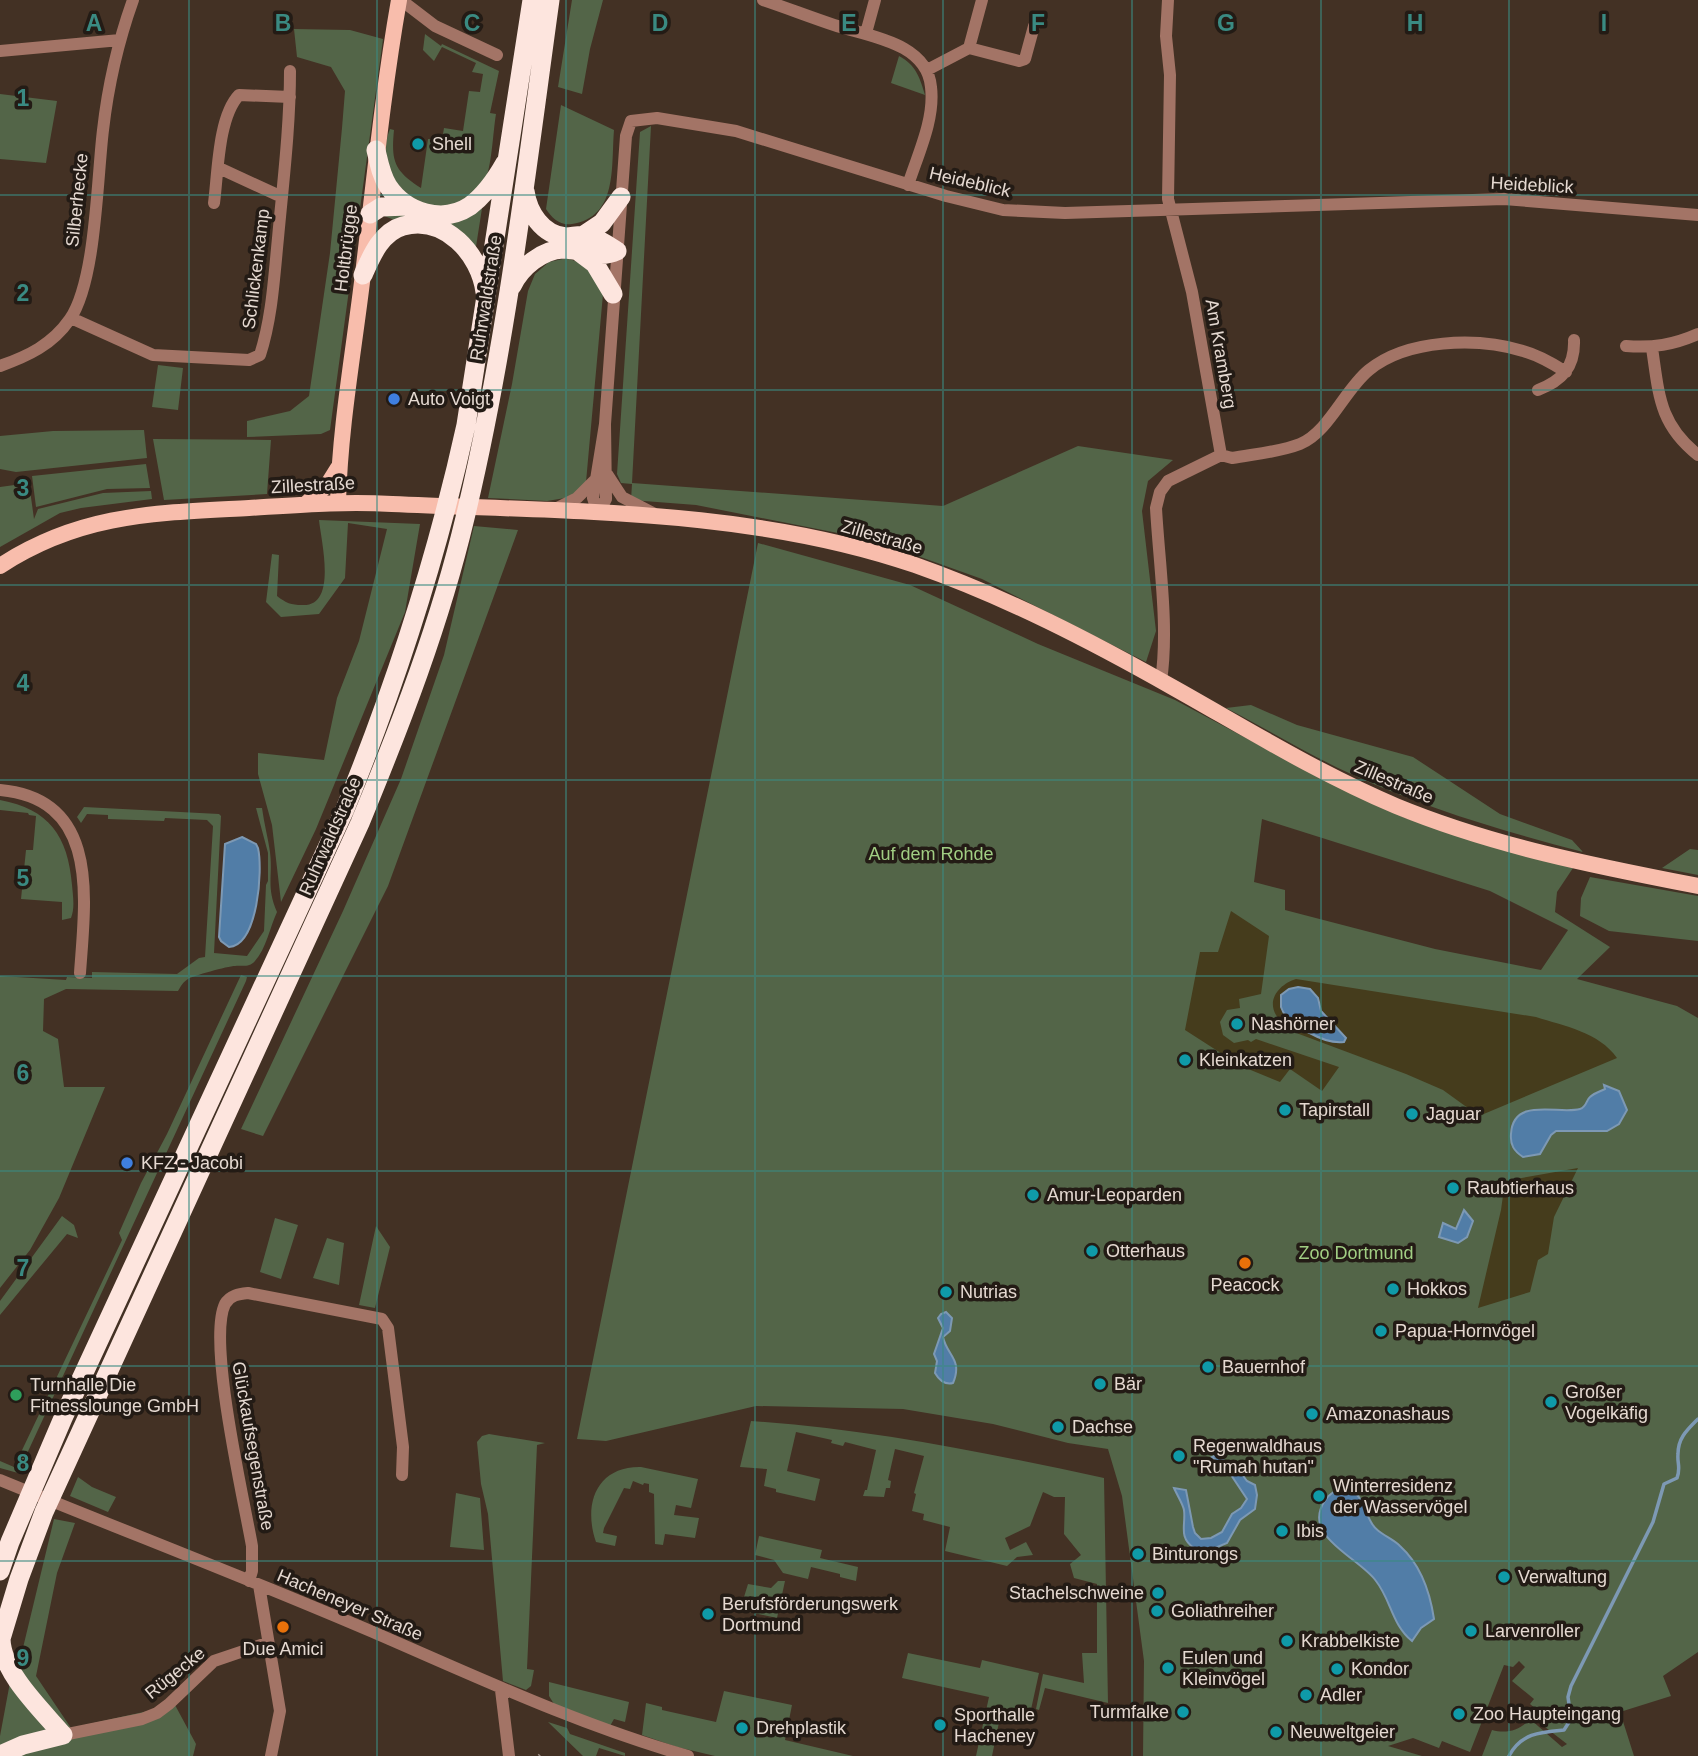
<svg xmlns="http://www.w3.org/2000/svg" width="1698" height="1756" font-family="Arial,sans-serif">
  <rect width="100%" height="100%" fill="#433124"/>
  <path fill="#536548" fill-rule="evenodd" d="M572,0h31l-13,49 -8,45 -24,-7z
    M294,29l56,1 33,9 -53,391 -9,4 -74,3v-16l43,-10 19,-15 21,-143 12,-125 3,-37 -14,-24 -34,-10z
    M425,34l16,12 1,-2 57,27 -9,42 6,1c-3,18 -4,49 -10,64 -5,11 -17,20 -27,24 -5,2 -11,5 -16,5 -39,4 -68,-43 -53,-78l4,1c-3,31 0,41 27,58l7,-49 14,1 2,-12 19,3 6,-40 11,1 3,-18 -11,-2 4,-9 -34,-16 -8,14 -11,-11z
    M899,56c17,9 21,22 26,39l-34,-12z
    M0,94l57,7 -11,62 -46,-4z
    M561,105l53,25c-3,37 4,87 -42,94 -12,2 -20,-6 -26,-15z
    M651,126l-19,357 311,23 135,-60 95,14 -25,21 -6,30 14,120 -10,31 -164,-83 -109,-39 -177,-35 -65,-5 1,-16 -11,-1 -4,-9 23,-342z
    M483,202l-8,51 -93,-38z
    M567,258l16,6 21,19 -18,199 -15,15 -24,4 -59,-3 24,-114 16,-93 7,-17 14,-12z
    M158,365l25,3 -5,42 -26,-3z
    M144,430l3,28 -131,14 -16,-3v-33l53,-5z
    M153,439l118,1 -4,54 -103,6z
    M146,464l4,24 -43,1 -71,18 -4,-31z
    M29,483l5,36 4,-10 65,-16 48,-2 1,8 -71,9 -21,5 -60,34v-60z
    M319,520l101,4 -15,88 -89,217 -35,73 -9,-77 -14,-51v-21l66,7 13,-62 22,-57 28,-112 -39,-6 -3,55 -26,36 -38,3 -15,-15 6,-48 7,1 -2,41c9,7 14,9 25,9 36,2 19,-64 17,-85z
    M474,526l44,4 -130,356 -125,250 -22,-7 102,-218 58,-132 43,-124z
    M758,543l152,42 128,59 137,56 110,59 120,59 168,50 -16,24 -2,20 55,35 -33,32 100,27 21,12v634l-35,24 8,20 -51,16 14,44h-152l10,-26c15,4 28,0 38,-11l32,28 5,-3 -35,-27 5,-7 -7,-6 4,-5 -22,-18 13,-14 -6,-6 -6,6 -9,-2 -34,87 -28,-11 -3,7 -26,-10 -25,8 34,10h-279l1,-95 -22,-165 -14,-47 -40,-6 -75,-19 -90,-15 -147,-3 -150,35 -29,-2zM1262,819l228,72 78,39 -27,40 -106,-21 -150,-39v-20l-31,-8z
    M1251,705l46,20 116,32 87,57 72,26 11,12c-80,-21 -159,-44 -234,-79 -42,-19 -82,-44 -123,-65z
    M0,800c49,9 68,36 72,85 1,11 3,23 -1,33l-9,2v-18l-41,-3 5,-49h7l3,-34 -7,-1 -1,-2 -28,-3z
    M84,807l135,7 2,2 -7,137 33,3 17,-25 2,-46 2,-4v-28l-12,-45h6c2,15 6,30 8,44 3,25 -4,35 7,60 -7,15 -11,37 -22,49 -6,7 -13,4 -20,5 -7,0 -43,10 -47,13 -5,3 -7,7 -10,12l-112,-2 -22,10 -1,32 15,8 6,48h41l-46,111 -29,52 -30,38v-312l66,4 1,-3 25,1v-6l85,2 22,-16 6,-1 8,-131 -6,-6 -42,-2 -1,3 -56,-2v-4l-21,-1 -6,9 -4,-6z
    M1690,849l8,1v25l-36,-7z
    M1590,877l108,19v45l-89,-10 -29,-15 1,-18z
    M241,975l6,2 -1,4 -228,492 -18,-5v-7l14,6 108,-227 -3,-7 22,-50 26,-49z
    M62,1216l12,9 4,13 -11,-4 -67,81v-14z
    M275,1218l23,7 -17,54 -21,-7z
    M376,1226l14,21 -15,61 -16,-3z
    M327,1238l17,5 -5,42 -26,-7z
    M751,1421c119,8 237,32 353,57l4,225 -63,-15 -6,22 -3,-1 7,-35 41,9 -2,-30h15v-69l-23,-6 -4,-14 11,-9 -17,-21 1,-37h-11l-11,-5 -13,34 -25,12 5,12 16,-8 7,13 -16,2 -10,9 -62,-15 5,-24 -27,-7 1,-6 -12,-3 4,-17 -2,-1 10,-37 -29,-7 -7,31 3,1 -1,7h-4l-2,9 -21,-1 2,-6h2l9,-40 -31,-8 -2,4 -12,-3 1,-3 -36,-8 -9,39 33,8 -5,22 -39,-9v-3l-12,-3 3,-17 -27,-2z
    M489,1434l56,9 -8,2 -10,224 7,1 -3,16 -5,4 -23,-9 -15,-167 -7,-30 -4,-42 5,-6z
    M641,1467l57,12 -7,29 -15,-3 -2,10 25,3 -4,20 -30,-4 -2,11 -8,-1 -1,-50 -5,-2v-8l-5,-1 -1,2 -10,-4 -3,8 -6,-1 -20,40 -1,5 14,3 -2,10 -19,-4c-13,-37 0,-76 45,-75z
    M78,1477l14,10 24,10 -8,15 -38,-16z
    M456,1493l24,5 4,52 -34,-3z
    M54,1519l21,4 -18,50 -21,103 35,52 104,-23 21,39 -3,12h-193v-20l11,-59 4,4z
    M759,1536l63,14 -2,8 38,9 -2,14 -16,-4v-3l-29,-7 -3,12 -25,-6 -9,-13 -19,-5z
    M778,1581h7l-8,37 -37,-8 8,-26 23,4z
    M908,1653l72,15 2,-8 57,13 -9,41 -28,-6 -10,48h-16l13,-59 -87,-19z
    M549,1682l80,20 -4,20 -11,-3 -4,7 -56,-22 -5,-8z
    M724,1691l68,14 -7,35 68,16h-138l-38,-9 -35,-12 4,-32 16,4v3l54,12z
    M548,1722l19,6 3,6 55,19v3l-26,-8 -3,8h-13z"/>
  <path fill="#453c1c" d="M1231,911l38,25 -8,58 -22,5 1,9 -13,2 -7,12 3,13 11,8 14,-3 3,2 5,-3 83,28 -17,24 -32,-22 -10,13 -39,-16 -56,-36 15,-78h18z
    M1296,979l240,38c28,9 63,15 81,41l-138,58 -36,-26 -37,-16 -107,-40c-7,-6 -18,-11 -23,-19 -10,-17 6,-32 20,-36z
    M1578,1168l-24,49 -6,37 -10,6 -8,32 -52,16 23,-98 4,-29z"/>
  <path fill="#517da7" stroke="#7d99b4" stroke-width="2" d="M242,837l14,7 2,4c5,22 0,97 -29,99l-8,-6 -2,-4 6,-93z
    M1298,987l12,2 8,9 3,13 25,27 -2,4c-18,3 -58,-18 -63,-35 0,-2 0,-10 0,-12l8,-6z
    M1604,1085l15,6 8,19 -8,14 -12,7h-51l-5,4 -11,19 -17,3c-9,-6 -13,-12 -12,-23 2,-38 48,-19 69,-25 7,-2 6,-9 10,-12 4,-4 11,-6 15,-8z
    M1464,1210l9,11 -6,16 -9,6 -19,-6 4,-14 13,6z
    M946,1312l6,6 -2,13 -7,6c4,19 20,22 10,46 -8,2 -14,-3 -18,-10l2,-12 -3,-7 9,-26 -5,-10 3,-4z
    M1217,1455l13,10h5l12,16 8,4 2,10 -2,14 -15,11 -13,23 -12,5h-21c-16,-11 -8,-23 -10,-38 -1,-6 -7,-15 -10,-22l12,2 7,37 2,6 6,6 10,-1 11,-6 10,-18 9,-6 6,-9 -20,-30 -15,-12z
    M1346,1488c17,6 17,20 25,34 6,12 20,15 29,24 21,19 30,46 34,73l-13,9 -9,13c-20,-16 -21,-41 -36,-60 -16,-23 -74,-44 -52,-79 5,-9 12,-13 22,-14z"/>
  <g fill="none" stroke-linecap="round" stroke-linejoin="round">
    <path stroke="#7d99b4" stroke-width="3.5" d="M1509,1756c12,-23 32,-24 55,-26l7,-11 -3,-22 3,-11 82,-164 11,-38 13,-6c4,-10 0,-15 1,-24 0,-16 9,-24 20,-35"/>
    <path stroke="#a37466" stroke-width="12" d="M401,0l34,26 62,29
      M763,0c24,8 47,17 71,25 33,11 93,17 97,62 4,32 -13,67 -23,98
      M1168,0l-2,36 4,39 -2,124 24,93 29,163
      M866,33l9,-33
      M969,48l13,-48
      M0,51l120,-11
      M927,70l42,-22 50,13 6,-2 9,-33
      M219,168l63,29
      M214,203c4,-30 4,-86 25,-108l51,2
      M71,318l82,37 96,5 11,-5c12,-37 14,-77 18,-117 5,-55 12,-111 12,-167
      M1626,346c27,2 47,-1 72,-12
      M1652,348c7,47 7,76 46,107
      M0,366c28,-10 52,-21 70,-47 26,-38 27,-140 33,-189 5,-44 15,-88 30,-130
      M1538,390c23,-9 37,-22 36,-50
      M605,424l-12,74 5,16 8,-15 -1,-75 21,-288 5,-15 26,-3 79,13 210,65 57,14 62,3 439,-14 194,16
      M1221,455l11,3c22,-4 48,-6 68,-14 29,-12 45,-55 69,-74 38,-31 108,-33 154,-19 15,4 29,12 43,21
      M607,474l15,23 31,16
      M555,509l22,-11 19,-19
      M1161,681c8,-54 -2,-118 -5,-173l4,-16 8,-11 53,-26
      M0,790c101,9 85,110 80,183
      M0,1480c124,51 250,99 373,152 104,45 206,93 315,124
      M249,1581l3,-10v-25c-8,-46 -45,-205 -27,-242 5,-9 14,-10 23,-11l134,26 6,9 15,119 -1,28
      M259,1585l21,126 -9,45
      M501,1690l8,66
      M63,1735l79,-16 15,-6 12,-9 45,-43 53,-18"/>
    <path stroke="#f8bdac" stroke-width="16" d="M338,502c2,-77 16,-152 25,-228 11,-91 20,-183 36,-274
      M307,503l21,-19 10,-16
      M0,566c81,-53 157,-53 249,-58 48,-3 95,-7 143,-4 174,8 357,4 523,61 91,32 176,76 259,123 73,41 144,85 222,118 97,40 199,60 302,80"/>
    <path stroke="#fde5de" stroke-width="19" d="M376,150c3,13 5,25 12,36 18,27 55,38 82,20 15,-11 26,-27 35,-43
      M525,191c3,21 17,44 41,46 7,0 14,-3 22,-1 10,2 20,9 29,15
      M370,214l11,-7 27,-1
      M584,235l18,-12 19,-26
      M579,252l16,12 18,30
      M363,275c8,-18 18,-43 40,-49 42,-11 77,28 82,66
      M512,286c9,-19 30,-36 51,-37 20,0 35,11 54,2
      M0,1571l10,-29 53,-124 282,-609c51,-125 92,-252 121,-384l66,-425
      M0,1642l19,-63 25,-67 316,-689c41,-99 80,-200 105,-305 41,-170 61,-345 85,-518
      M0,1755l23,-10 40,-10c-22,-26 -61,-62 -62,-96"/>
    <path stroke="#9e9086" stroke-width="3.5" stroke-dasharray="3.5 7" stroke-linecap="butt" d="M539,1756l1,-1"/>
  </g>
  <path fill="none" stroke="#3a8a82" stroke-width="2" stroke-opacity="0.55" d="M189,0v1756M377,0v1756M566,0v1756M755,0v1756M943,0v1756M1132,0v1756M1321,0v1756M1509,0v1756M0,195h1698M0,390h1698M0,585h1698M0,780h1698M0,976h1698M0,1171h1698M0,1366h1698M0,1561h1698"/>
  <g fill="#0f9aa8" stroke="#231b15" stroke-width="2.5">
    <circle cx="418" cy="144" r="7"/>
    <circle cx="1237" cy="1024" r="7"/>
    <circle cx="1185" cy="1060" r="7"/>
    <circle cx="1285" cy="1110" r="7"/>
    <circle cx="1412" cy="1114" r="7"/>
    <circle cx="1453" cy="1188" r="7"/>
    <circle cx="1033" cy="1195" r="7"/>
    <circle cx="1092" cy="1251" r="7"/>
    <circle cx="1393" cy="1289" r="7"/>
    <circle cx="946" cy="1292" r="7"/>
    <circle cx="1381" cy="1331" r="7"/>
    <circle cx="1208" cy="1367" r="7"/>
    <circle cx="1100" cy="1384" r="7"/>
    <circle cx="1551" cy="1402" r="7"/>
    <circle cx="1312" cy="1414" r="7"/>
    <circle cx="1058" cy="1427" r="7"/>
    <circle cx="1179" cy="1456" r="7"/>
    <circle cx="1319" cy="1496" r="7"/>
    <circle cx="1282" cy="1531" r="7"/>
    <circle cx="1138" cy="1554" r="7"/>
    <circle cx="1504" cy="1577" r="7"/>
    <circle cx="1158" cy="1593" r="7"/>
    <circle cx="1157" cy="1611" r="7"/>
    <circle cx="708" cy="1614" r="7"/>
    <circle cx="1471" cy="1631" r="7"/>
    <circle cx="1287" cy="1641" r="7"/>
    <circle cx="1168" cy="1668" r="7"/>
    <circle cx="1337" cy="1669" r="7"/>
    <circle cx="1306" cy="1695" r="7"/>
    <circle cx="1183" cy="1712" r="7"/>
    <circle cx="1459" cy="1714" r="7"/>
    <circle cx="940" cy="1725" r="7"/>
    <circle cx="742" cy="1728" r="7"/>
    <circle cx="1276" cy="1732" r="7"/>
  </g>
  <g fill="#3f7fe0" stroke="#231b15" stroke-width="2.5">
    <circle cx="394" cy="399" r="7"/>
    <circle cx="127" cy="1163" r="7"/>
  </g>
  <g fill="#e8710a" stroke="#231b15" stroke-width="2.5">
    <circle cx="1245" cy="1263" r="7"/>
    <circle cx="283" cy="1627" r="7"/>
  </g>
  <circle fill="#2e9e5b" stroke="#231b15" stroke-width="2.5" cx="16" cy="1395" r="7"/>
  <g text-anchor="middle" dominant-baseline="central" stroke-width="7" stroke-linejoin="round" paint-order="stroke">
    <g font-size="18" fill="#e5d9d1" stroke="#231b15" text-anchor="start">
      <text x="432" y="144">Shell</text>
      <text x="408" y="399">Auto Voigt</text>
      <text x="1251" y="1024">Nashörner</text>
      <text x="1199" y="1060">Kleinkatzen</text>
      <text x="1299" y="1110">Tapirstall</text>
      <text x="1426" y="1114">Jaguar</text>
      <text x="141" y="1163">KFZ - Jacobi</text>
      <text x="1467" y="1188">Raubtierhaus</text>
      <text x="1047" y="1195">Amur-Leoparden</text>
      <text x="1106" y="1251">Otterhaus</text>
      <text x="1245" y="1285" text-anchor="middle">Peacock</text>
      <text x="1407" y="1289">Hokkos</text>
      <text x="960" y="1292">Nutrias</text>
      <text x="1395" y="1331">Papua-Hornvögel</text>
      <text x="1222" y="1367">Bauernhof</text>
      <text x="1114" y="1384">Bär</text>
      <text x="30" y="1385">Turnhalle Die<tspan x="30" dy="21">Fitnesslounge GmbH</tspan></text>
      <text x="1565" y="1392">Großer<tspan x="1565" dy="21">Vogelkäfig</tspan></text>
      <text x="1326" y="1414">Amazonashaus</text>
      <text x="1072" y="1427">Dachse</text>
      <text x="1193" y="1446">Regenwaldhaus<tspan x="1193" dy="21">"Rumah hutan"</tspan></text>
      <text x="1333" y="1486">Winterresidenz<tspan x="1333" dy="21">der Wasservögel</tspan></text>
      <text x="1296" y="1531">Ibis</text>
      <text x="1152" y="1554">Binturongs</text>
      <text x="1518" y="1577">Verwaltung</text>
      <text x="1144" y="1593" text-anchor="end">Stachelschweine</text>
      <text x="722" y="1604">Berufsförderungswerk<tspan x="722" dy="21">Dortmund</tspan></text>
      <text x="1171" y="1611">Goliathreiher</text>
      <text x="1485" y="1631">Larvenroller</text>
      <text x="1301" y="1641">Krabbelkiste</text>
      <text x="283" y="1649" text-anchor="middle">Due Amici</text>
      <text x="1182" y="1658">Eulen und<tspan x="1182" dy="21">Kleinvögel</tspan></text>
      <text x="1351" y="1669">Kondor</text>
      <text x="1320" y="1695">Adler</text>
      <text x="1169" y="1712" text-anchor="end">Turmfalke</text>
      <text x="1473" y="1714">Zoo Haupteingang</text>
      <text x="954" y="1715">Sporthalle<tspan x="954" dy="21">Hacheney</tspan></text>
      <text x="756" y="1728">Drehplastik</text>
      <text x="1290" y="1732">Neuweltgeier</text>
    </g>
    <g font-size="18" fill="#e5d9d1" stroke="#231b15">
      <text transform="translate(970 182) rotate(13)">Heideblick</text>
      <text transform="translate(1532 185) rotate(3)">Heideblick</text>
      <text transform="translate(77 200) rotate(-84)">Silberhecke</text>
      <text transform="translate(346 248) rotate(-83)">Holtbrügge</text>
      <text transform="translate(256 269) rotate(-83)">Schlickenkamp</text>
      <text transform="translate(486 298) rotate(-81)">Ruhrwaldstraße</text>
      <text transform="translate(1221 354) rotate(80)">Am Kramberg</text>
      <text transform="translate(313 485) rotate(-3)">Zillestraße</text>
      <text transform="translate(882 537) rotate(16)">Zillestraße</text>
      <text transform="translate(1394 782) rotate(23)">Zillestraße</text>
      <text transform="translate(330 836) rotate(-66)">Ruhrwaldstraße</text>
      <text transform="translate(253 1446) rotate(80)">Glückaufsegenstraße</text>
      <text transform="translate(350 1605) rotate(23)">Hacheneyer Straße</text>
      <text transform="translate(175 1673) rotate(-39)">Rügecke</text>
    </g>
    <g font-size="18" fill="#a1ce83" stroke="#231b15">
      <text x="931" y="854">Auf dem Rohde</text>
      <text x="1356" y="1253">Zoo Dortmund</text>
    </g>
  </g>
  <g font-size="23" text-anchor="middle" font-weight="bold" fill="#3a8a82" stroke="#231b15" stroke-width="7" stroke-linejoin="round" paint-order="stroke">
    <text x="94" y="31">A</text>
    <text x="283" y="31">B</text>
    <text x="472" y="31">C</text>
    <text x="660" y="31">D</text>
    <text x="849" y="31">E</text>
    <text x="1038" y="31">F</text>
    <text x="1226" y="31">G</text>
    <text x="1415" y="31">H</text>
    <text x="1604" y="31">I</text>
    <text x="23" y="106">1</text>
    <text x="23" y="301">2</text>
    <text x="23" y="496">3</text>
    <text x="23" y="691">4</text>
    <text x="23" y="886">5</text>
    <text x="23" y="1081">6</text>
    <text x="23" y="1276">7</text>
    <text x="23" y="1471">8</text>
    <text x="23" y="1666">9</text>
  </g>
</svg>
